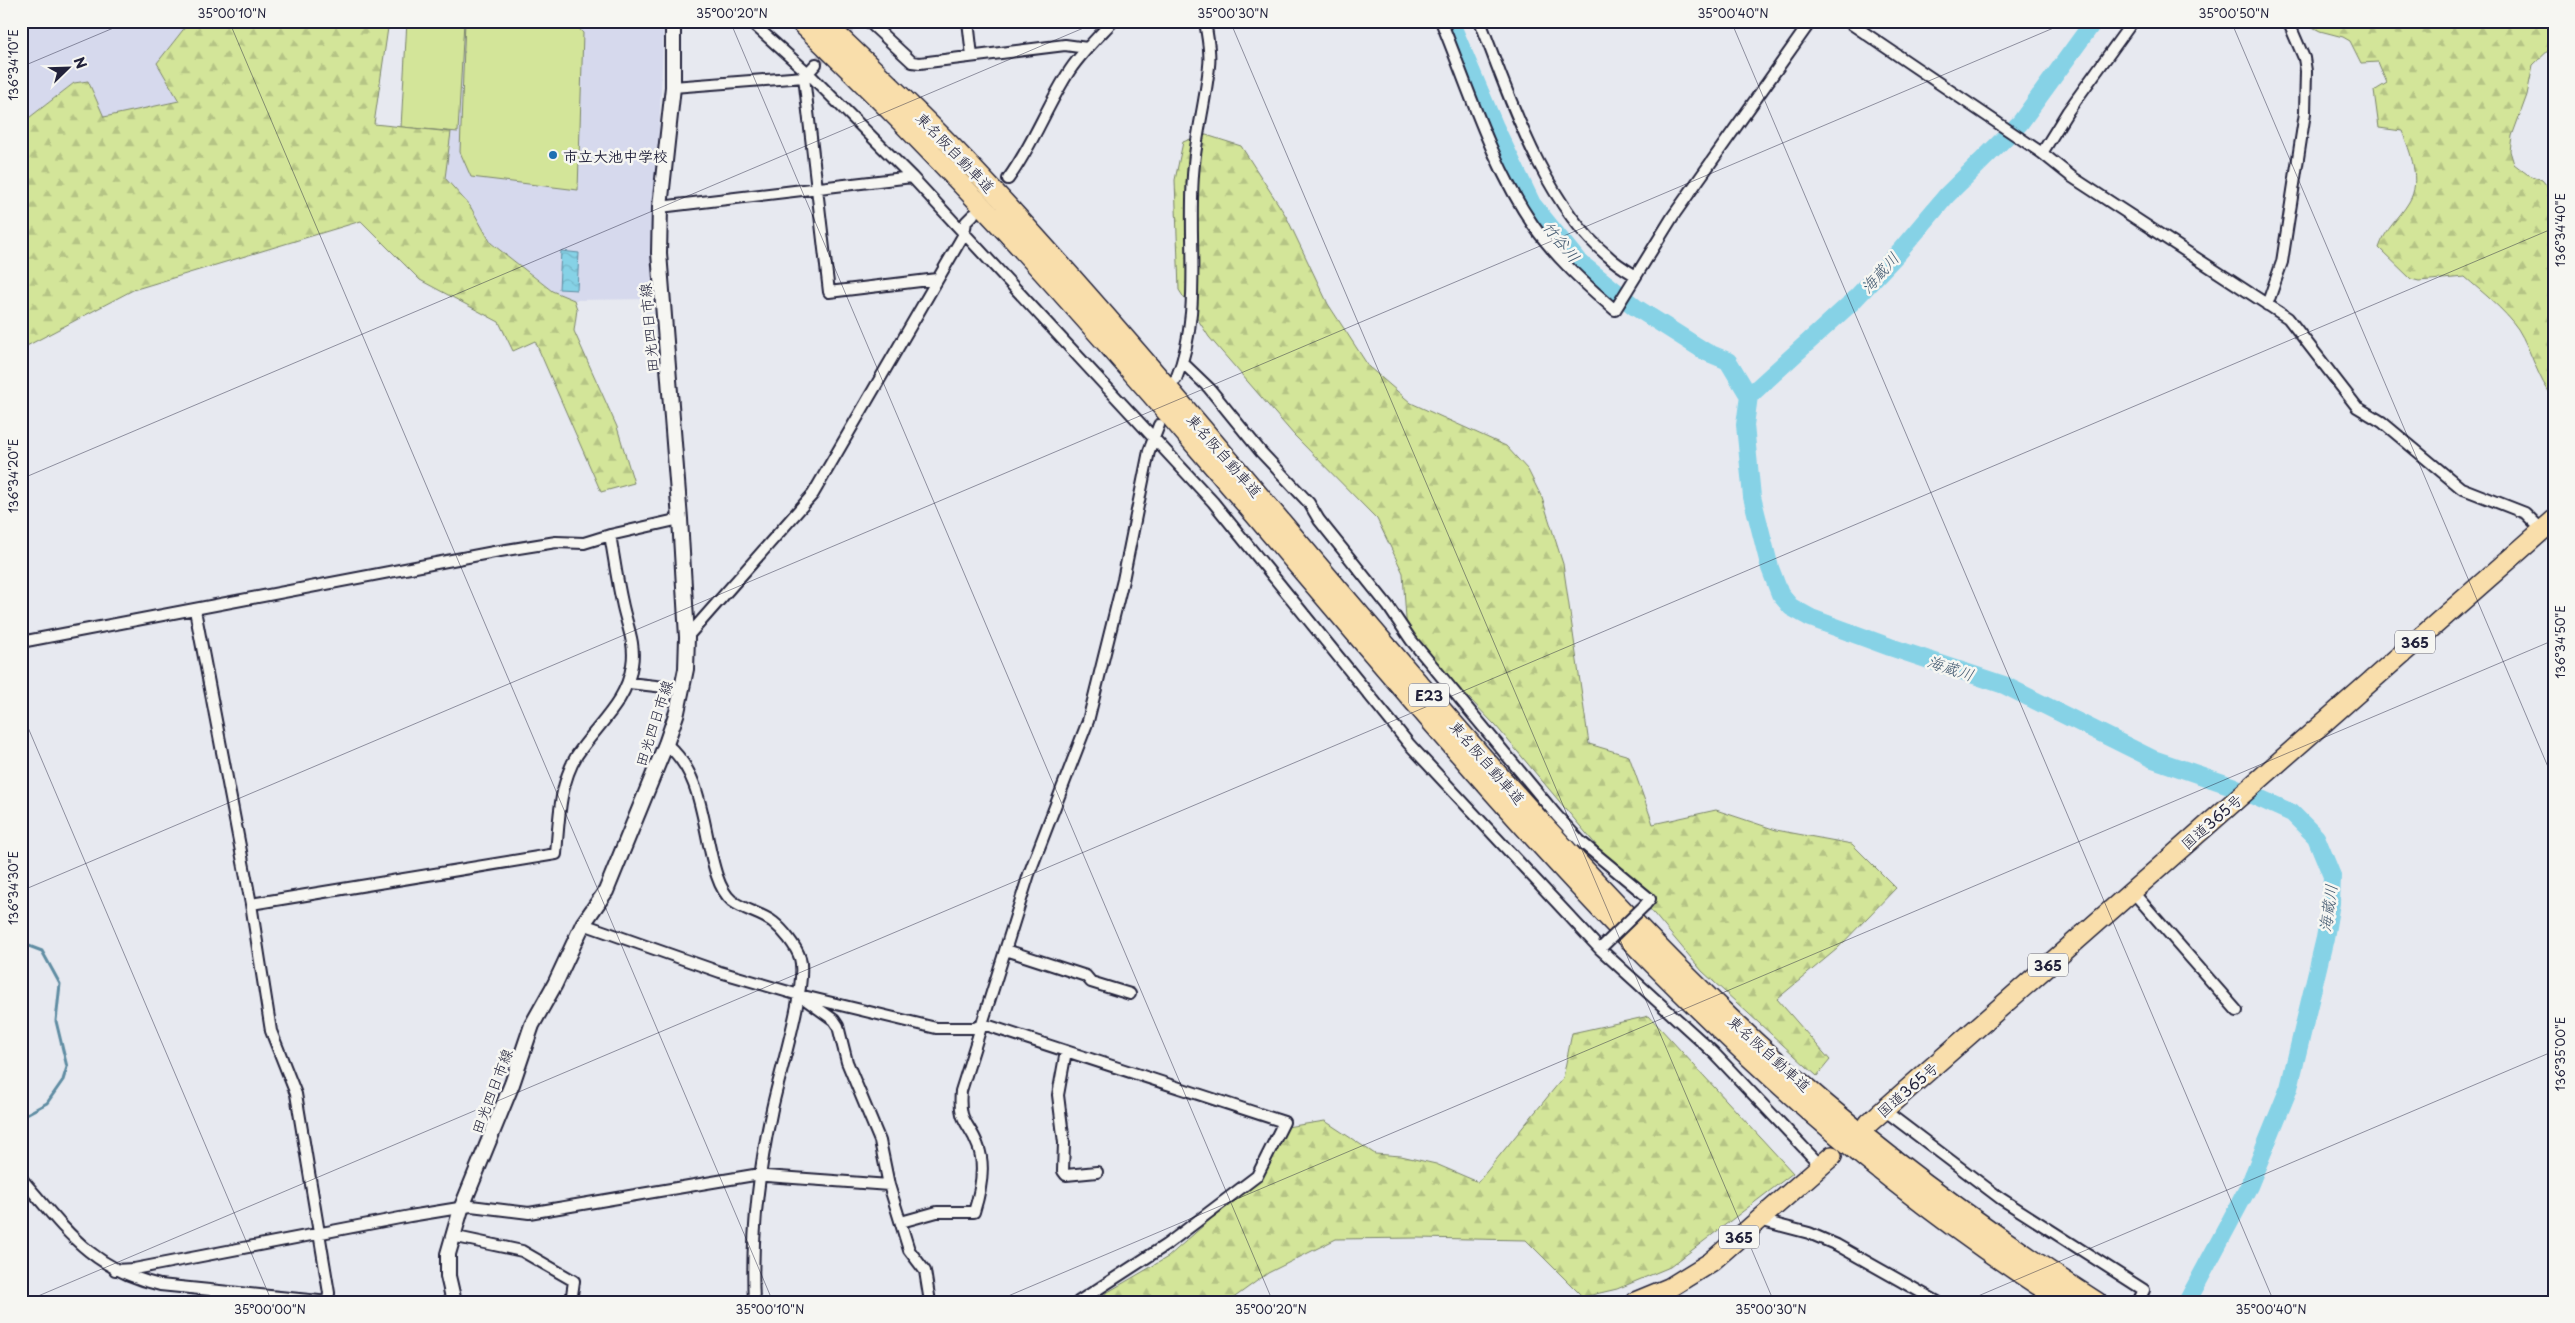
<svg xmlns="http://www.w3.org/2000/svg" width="2575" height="1323" font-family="'Playpen Sans','Klee One',sans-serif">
  <defs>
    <pattern id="forest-firs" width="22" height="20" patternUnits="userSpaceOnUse" patternTransform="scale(1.25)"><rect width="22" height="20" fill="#d3e599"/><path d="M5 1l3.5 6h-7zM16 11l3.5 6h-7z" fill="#b5c485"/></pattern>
    <pattern id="water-waves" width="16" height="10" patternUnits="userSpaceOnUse" patternTransform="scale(1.25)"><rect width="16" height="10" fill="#86d2e6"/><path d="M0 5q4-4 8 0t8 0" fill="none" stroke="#73b4c6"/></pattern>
  </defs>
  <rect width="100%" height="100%" fill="#e7e9f0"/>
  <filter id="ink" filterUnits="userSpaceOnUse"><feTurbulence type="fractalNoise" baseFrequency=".02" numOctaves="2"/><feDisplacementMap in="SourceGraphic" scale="10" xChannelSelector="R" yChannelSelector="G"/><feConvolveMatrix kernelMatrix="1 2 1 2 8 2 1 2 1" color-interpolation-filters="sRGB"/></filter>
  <g filter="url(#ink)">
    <path fill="#d6d9ed" d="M21,21h169l-33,42 22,38 -75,16 -16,-36 -14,2 -53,41z
      M407,21h257l-12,278 -78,1 -22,-9 -61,-48 -21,-37 -25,-28 5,-46 -49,-5z"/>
    <path fill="#d3e599" stroke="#7a846a" d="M407,21h57l-6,111 -57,-5z
      M465,21l73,5 35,-4 10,11 -5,157 -107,-13 -11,-25z"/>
    <path fill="url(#forest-firs)" stroke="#7a846a" d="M190,21h199l-15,103 77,8 -6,46 25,28 21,37 61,48 22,9 3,9 -3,22 43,96 17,56 -33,9 -66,-151 -22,10 -14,-29 -79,-42 -59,-59 -228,69 -112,59v-225l53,-41 14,-2 16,36 75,-16 -22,-38z
      M2301,21h253v24l-21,20 -6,30 -15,41 -2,15 4,13 13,10 15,6 5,6 7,36v176c-17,-19 -22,-47 -36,-69 -14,-20 -35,-36 -53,-52l-46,4 -8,-2 -32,-31c6,-19 20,-29 30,-46 13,-21 1,-51 -7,-71l-23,-3 -5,-37 13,-8 -9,-21 -17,1 -11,-22 -7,-4 -23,-6z
      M1203,134l38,12 45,70 42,88 41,63 42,36 95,43 22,24 14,28 21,66 26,180 40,12 24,68 63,-14 60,20 76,14 44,44 -59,61 -60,50 53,61 -13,16 -115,-105 -206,-245 -89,-92 -4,-61 -26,-54 -83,-84 -85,-98 -30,-47 -4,-110 8,-38z
      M1649,1016l144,157 -123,94 -53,22 -34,8 -57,-57 -109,-2 -81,1 -68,34 -40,29h-131l4,-6 67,-39 80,-71 32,-58 45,-7 50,33 26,2 35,8 42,18 85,-104 9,-45z"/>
    <path fill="url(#water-waves)" stroke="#5e8ca2" d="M561,251l18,2 -2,37 -18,-1z"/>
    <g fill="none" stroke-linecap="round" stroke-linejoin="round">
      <path stroke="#5e8ca2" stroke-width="3" d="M21,943l21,8 18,33 -4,37 11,46 -4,13 -16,23 -26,14"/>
      <path stroke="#86d2e6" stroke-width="18" d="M1450,21l45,106 37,77 46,57 57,46 71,45 22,9 21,35
        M2094,21l-74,102 -73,72 -48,57 -47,50 -103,94 -4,29 7,72 18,71 10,26 11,13 20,11 79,29 114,38 149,74 79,27 60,27 24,24 16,39 -1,27 -6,35 -36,150 -40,98 -62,116"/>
      <path stroke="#c0c1cc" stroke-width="10" stroke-dasharray="10 5" stroke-linecap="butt" d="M816,64l39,-42"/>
      <defs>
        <path id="street" d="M750,21l58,52 104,104 301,325 196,242 191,205 113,103 108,114
          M868,21l44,41 8,1 145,-18 22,3
          M968,21l4,35
          M1441,21c28,68 51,144 92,204 23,33 52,59 82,85l58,-94 138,-195
          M1480,21c29,75 64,183 128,235 8,8 18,14 28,20
          M1847,21l195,132 30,24 216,141 69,89 25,15 79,66 64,25 17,17
          M855,22l1,-1
          M804,77l25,215 108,-13
          M673,87l131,-10 12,-13
          M2042,153l26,-42 65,-90
          M1008,179c25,-34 39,-74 62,-109 12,-18 28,-33 43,-49
          M660,207l252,-30
          M2267,305l15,-43 23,-149 1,-42 -2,-13 -16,-37
          M1183,363l26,25 52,64 48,51 10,17 69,86 23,34 146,176 23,25 70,58 -5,6
          M1176,379c28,-67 10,-145 18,-215 3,-33 12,-65 15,-98 2,-15 -2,-30 -4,-45
          M195,610l56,294 20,127 25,63 33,199 -1,9
          M687,637l126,-143 151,-260 2,-12 7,-7
          M21,642l473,-90 62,-10 28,1 26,-8 70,-16
          M629,683l53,6
          M666,744c39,31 36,88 51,132 3,9 8,19 15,25 12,9 29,12 41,21 10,8 23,24 27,36 8,28 -23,123 -29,156 -13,61 -20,125 -17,188
          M2132,891l105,120
          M251,904l305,-50c3,-33 3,-70 21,-99 20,-30 50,-53 55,-90 4,-22 -6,-42 -10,-63 -5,-22 -8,-45 -12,-67
          M583,924l137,48 79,23 137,33h39l8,-4 301,98 -27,54 -91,69 -88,57
          M1006,950l80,26 5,6 39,12
          M802,997l32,23 4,6 9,36 33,79 9,44
          M1066,1051l-8,44 6,48 -1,28 3,4 31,-3
          M1884,1110l116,88 144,92 -6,12
          M21,1178c44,51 70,91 139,107l169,17
          M1759,1220l50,13 28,12 101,57
          M901,1222l36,-10h37c6,-19 12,-46 4,-66 -9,-25 -20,-22 -17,-55l68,-217 59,-153 35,-141 26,-129 10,-26
          M452,1236l70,15 52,30 -3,21
          M115,1270l19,-1 276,-53 61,-10 58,7 225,-38 135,10 20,65 16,21 5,31"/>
        <path id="secondary" d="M454,1302l-6,-26v-22l13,-45 51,-125 20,-59 23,-41 28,-60 23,-33 60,-147 11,-32 9,-43 1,-32 -7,-118 -21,-266 1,-46 13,-120v-66"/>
        <path id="highway" d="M799,21c143,136 274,282 402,431 263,306 517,633 863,850
          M823,21c48,46 97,92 143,140 262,279 488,591 764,857 112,108 237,201 367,284
          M1869,1123l685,-603
          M1635,1302l34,-14 42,-26 121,-106"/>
      </defs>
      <use href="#street" stroke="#22223b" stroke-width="14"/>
      <use href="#secondary" stroke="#22223b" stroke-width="18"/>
      <use href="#highway" stroke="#22223b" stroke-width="22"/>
      <use href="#street" stroke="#f6f6f2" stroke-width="10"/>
      <use href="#secondary" stroke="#f6f6f2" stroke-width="14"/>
      <use href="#highway" stroke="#f9deab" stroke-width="19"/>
      <defs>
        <path id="street-bridge" d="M1603,946l42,-41"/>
      </defs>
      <use href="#street-bridge" stroke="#22223b" stroke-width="14" stroke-linecap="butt"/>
      <use href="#street-bridge" stroke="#f6f6f2" stroke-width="10"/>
    </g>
  </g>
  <path fill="none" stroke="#22223b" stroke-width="1" stroke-opacity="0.45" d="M229,21l544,1281M730,21l543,1281M1230,21l544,1281M1731,21l543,1281M2231,21l323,760M21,67l109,-46M21,479l1079,-458M21,711l251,591M21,891l2049,-870M24,1302l2530,-1074M994,1302l1560,-662M1964,1302l590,-251"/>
  <circle fill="#1f6fb2" stroke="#f6f6f2" stroke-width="2" cx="553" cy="155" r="5"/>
  <g text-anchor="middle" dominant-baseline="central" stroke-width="5" stroke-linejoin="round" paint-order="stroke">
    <g fill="#f6f6f2" stroke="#626272" stroke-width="1">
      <rect x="2395" y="630.5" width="40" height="23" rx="4"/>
      <rect x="1409" y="683.5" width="40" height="23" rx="4"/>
      <rect x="2028" y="953.5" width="40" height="23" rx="4"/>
      <rect x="1719" y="1225.5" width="40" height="23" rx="4"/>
    </g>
    <g font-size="14" font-weight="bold" fill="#22223b">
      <text x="2415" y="642">365</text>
      <text x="1429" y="695">E23</text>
      <text x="2048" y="965">365</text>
      <text x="1739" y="1237">365</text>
    </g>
    <g font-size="15" fill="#22223b" stroke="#f6f6f2">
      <text transform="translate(956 152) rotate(46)">東名阪自動車道</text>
      <text transform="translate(648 328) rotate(-95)">田光四日市線</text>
      <text transform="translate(1225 455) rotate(49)">東名阪自動車道</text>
      <text transform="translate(653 723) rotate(-72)">田光四日市線</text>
      <text transform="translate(1488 762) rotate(49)">東名阪自動車道</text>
      <text transform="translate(2211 821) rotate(-41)">国道365号</text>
      <text transform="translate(1770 1053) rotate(42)">東名阪自動車道</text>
      <text transform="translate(1907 1089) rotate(-41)">国道365号</text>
      <text transform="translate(491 1091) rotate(-69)">田光四日市線</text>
    </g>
    <g font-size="15" font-weight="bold" fill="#22223b" stroke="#f6f6f2" text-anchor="start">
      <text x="563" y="155">市立大池中学校</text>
    </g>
    <g font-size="16" font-style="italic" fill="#40576e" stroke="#f6f6f2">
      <text transform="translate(1562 241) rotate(50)">竹谷川</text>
      <text transform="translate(1879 272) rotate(-48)">海蔵川</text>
      <text transform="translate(1951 667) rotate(18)">海蔵川</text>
      <text transform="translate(2327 908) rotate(-82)">海蔵川</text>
    </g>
  </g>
  <rect width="2575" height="1323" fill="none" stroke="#f6f6f2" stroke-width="55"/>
  <g transform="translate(68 68) rotate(67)" stroke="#f6f6f2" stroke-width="4" paint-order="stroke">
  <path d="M0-4L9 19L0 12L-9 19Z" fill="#22223b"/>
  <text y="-8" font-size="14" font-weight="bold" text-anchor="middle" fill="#22223b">N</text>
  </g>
  <rect x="28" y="28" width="2520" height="1268" fill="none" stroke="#22223b" stroke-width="2"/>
  <g font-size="12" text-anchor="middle" fill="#22223b">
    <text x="232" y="18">35°00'10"N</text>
    <text x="732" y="18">35°00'20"N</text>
    <text x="1233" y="18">35°00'30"N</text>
    <text x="1733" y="18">35°00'40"N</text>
    <text x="2234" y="18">35°00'50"N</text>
    <text transform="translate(14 65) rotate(-90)" y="4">136°34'10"E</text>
    <text transform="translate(2561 230) rotate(-90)" y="4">136°34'40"E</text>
    <text transform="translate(14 476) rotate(-90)" y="4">136°34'20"E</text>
    <text transform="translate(2561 642) rotate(-90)" y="4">136°34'50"E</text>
    <text transform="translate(14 888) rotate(-90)" y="4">136°34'30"E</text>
    <text transform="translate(2561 1054) rotate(-90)" y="4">136°35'00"E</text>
    <text x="270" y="1314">35°00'00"N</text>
    <text x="770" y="1314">35°00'10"N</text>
    <text x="1271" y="1314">35°00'20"N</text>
    <text x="1771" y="1314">35°00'30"N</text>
    <text x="2271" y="1314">35°00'40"N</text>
  </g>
</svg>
